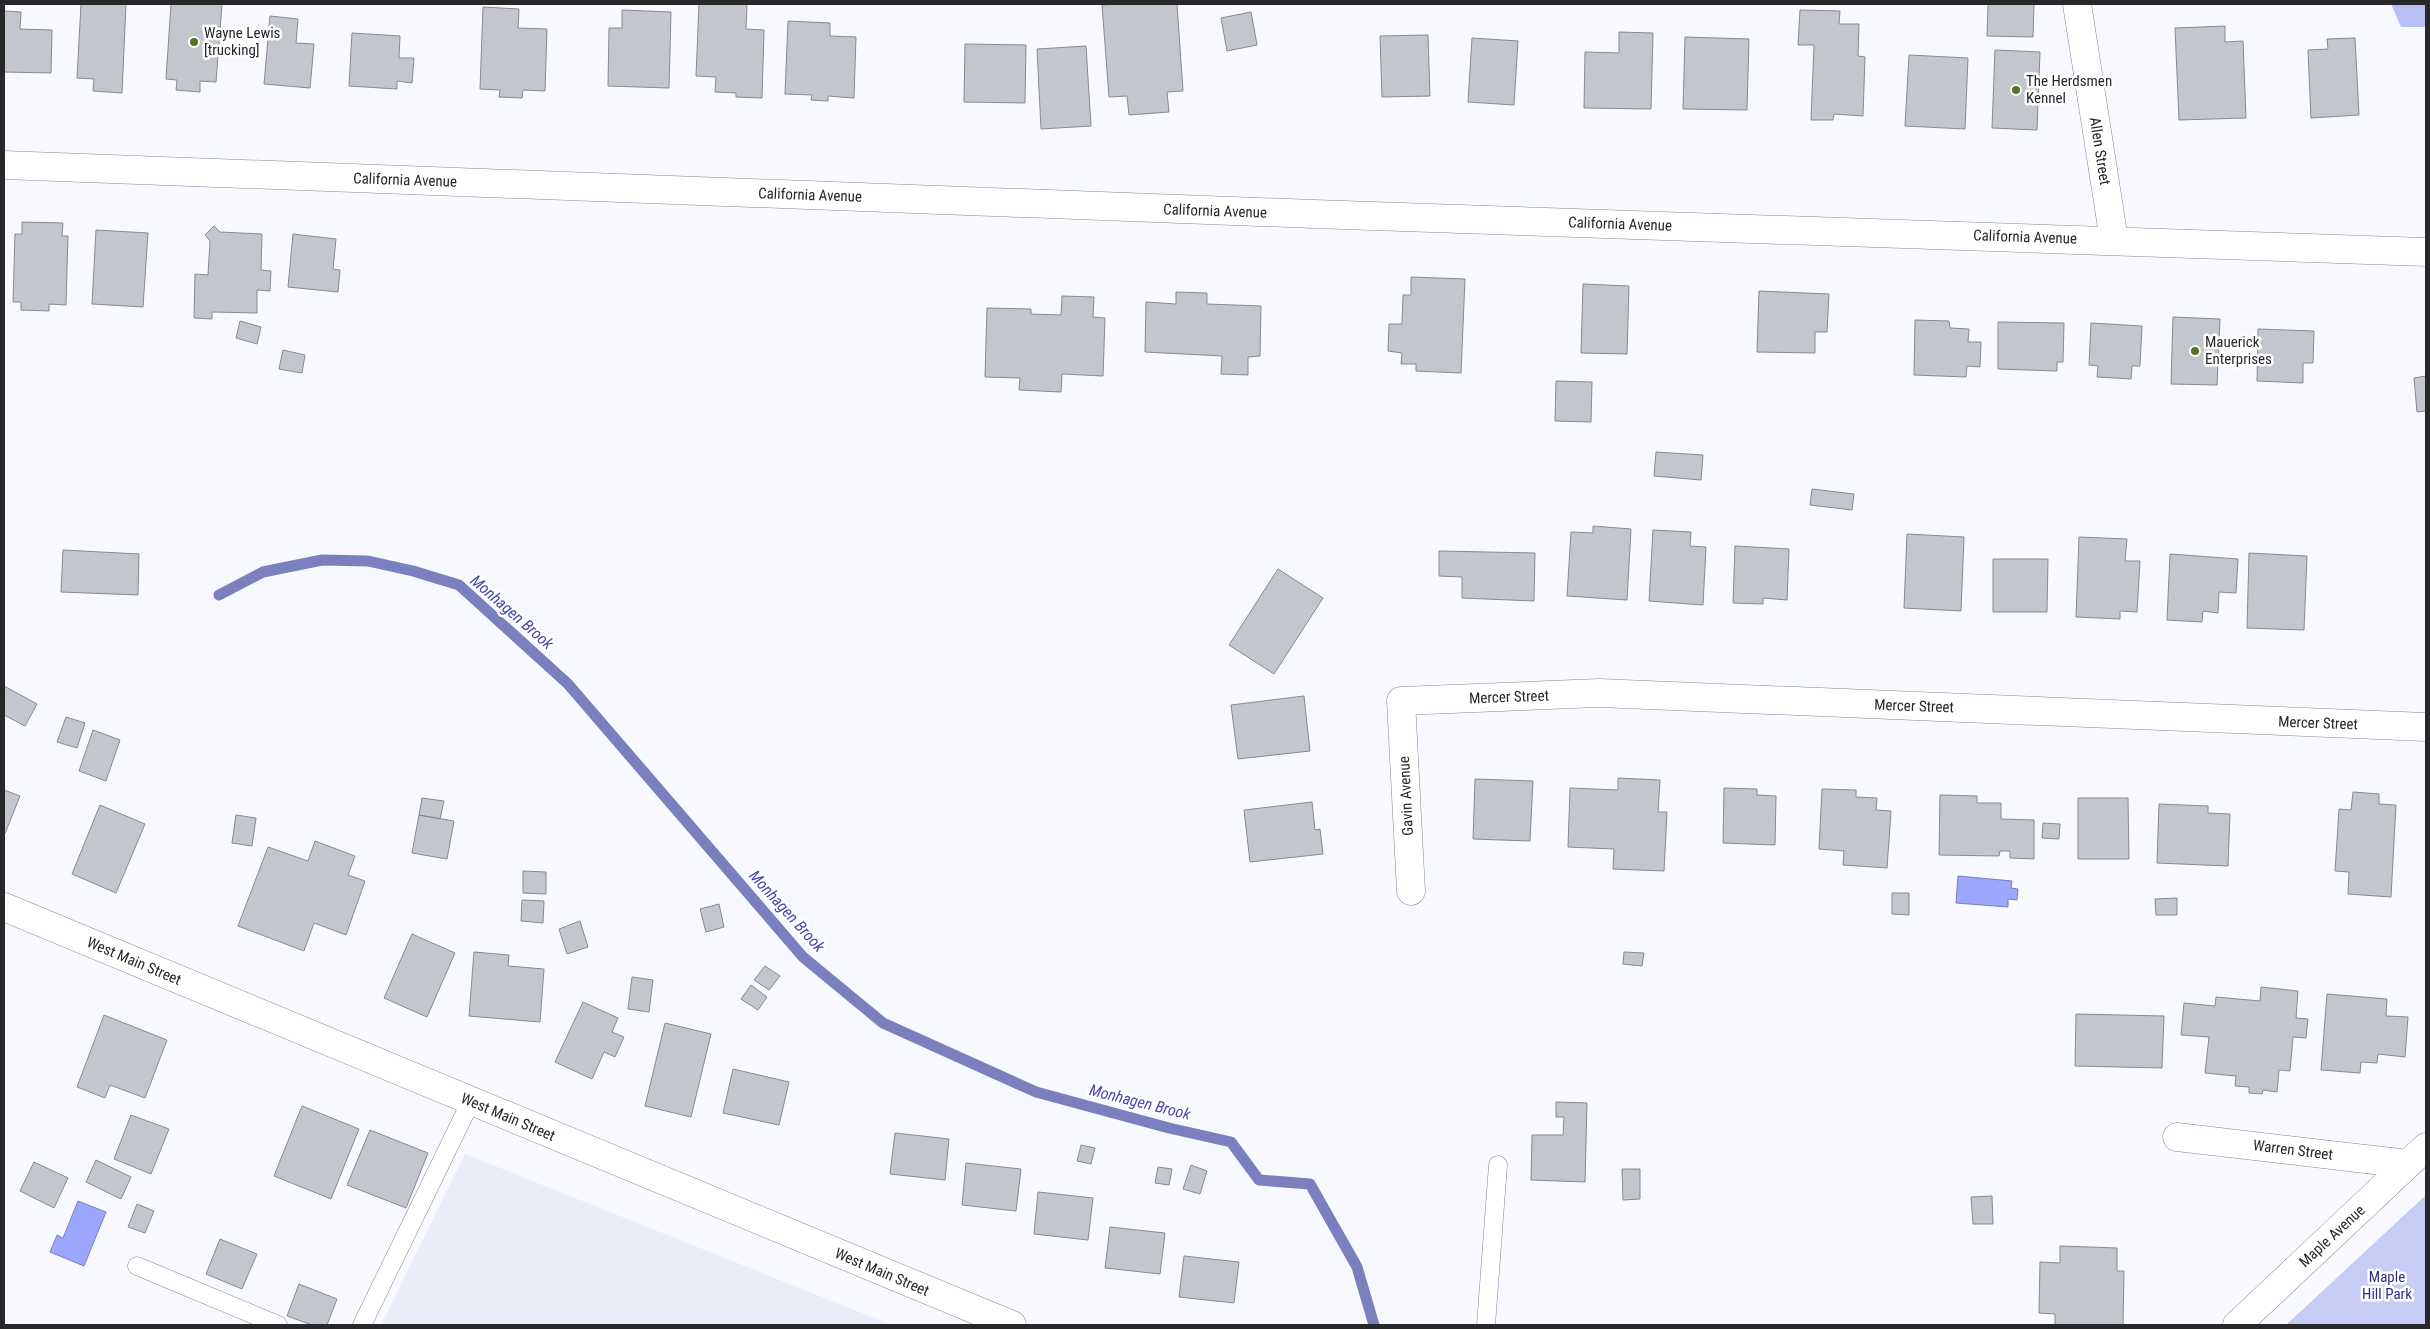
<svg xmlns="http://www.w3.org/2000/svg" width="2430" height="1329" font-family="'Roboto Condensed',sans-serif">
  <rect width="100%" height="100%" fill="#f7f9ff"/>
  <path fill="#ebedf9" d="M465,1154l427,171h-511z"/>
  <path fill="#c6ccf6" d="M2426,1195v130h-140z"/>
  <path fill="#b7bff3" d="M2391,4h35v23h-25z"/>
  <path fill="#9ca6fc" stroke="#7980bd" d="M1958,876l54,5 -1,7 7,1 -1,11 -9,-1v8l-52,-4z
    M78,1201l28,11 -22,54 -34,-14 7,-17 6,3z"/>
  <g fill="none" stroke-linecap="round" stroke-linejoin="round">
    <path stroke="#7980bd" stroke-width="11" d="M219,595l44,-23 59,-12 46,1 45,10 46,14 109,99 235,273 80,66 153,69 133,36 62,14 28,38 51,4 47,83 17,58"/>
  </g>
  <path fill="#c4c6ce" stroke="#898a91" d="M81,4h45l-4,89 -29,-2 1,-12 -17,-1z
    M171,4h51l-6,78 -16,-1v11l-24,-2 1,-10 -11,-1z
    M699,4h48l-1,25 18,1 -2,68 -26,-1v-4l-21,-1 1,-15 -20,-1z
    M1121,4h56l6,87 -16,1 2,20 -40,3 -2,-19 -18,1 -7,-92z
    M1988,4h46l-1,33 -46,-1z
    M483,7l36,2 -1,19 29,1 -2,62 -22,-1 -1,8 -23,-1 1,-7 -20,-1z
    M622,10l49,2 -2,76 -61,-2 1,-58h13z
    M1800,10l40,1 -1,13h20l-1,32 7,1 -2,59 -29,-2 -1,6h-22l3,-75h-16z
    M4,11l17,1 -1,17 32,1 -1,43 -47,-1z
    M1251,12l6,33 -30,6 -6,-33z
    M270,16l28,3 -2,24 18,1 -4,44 -46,-4z
    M788,21l42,2v13l26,1 -2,61 -26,-2v5l-17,-1 1,-5 -27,-1z
    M2225,26v16l18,-1 3,77 -67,2 -4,-92z
    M1619,32l34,1 -2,76 -67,-1 1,-56 34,1z
    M352,33l48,3 -1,22h15l-2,25 -15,-2v8l-48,-3z
    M1428,35l2,61 -48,1 -2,-61z
    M1685,37l64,2 -2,71 -64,-1z
    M1472,38l46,3 -4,64 -46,-3z
    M2355,38l4,77 -48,3 -3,-68 20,-1 -1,-10z
    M965,44l61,1 -1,58 -61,-1z
    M1086,46l5,80 -50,3 -4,-80z
    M1995,50l45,2 -3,78 -45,-2z
    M1909,55l59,3 -3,71 -60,-3z
    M22,222l41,1 -1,13h6l-2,69 -17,-1v7l-28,-1v-8h-8l2,-68h7z
    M214,226l6,6 42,2 -1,36 10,1 -1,20 -13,-1v23l-45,-1v7l-18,-1 1,-44 13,1 2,-34 -5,-6z
    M96,230l52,3 -5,74 -51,-3z
    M293,234l43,5 -3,30 7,1 -2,22 -50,-5z
    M1411,277l54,2 -4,94 -45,-2v-7h-15l1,-11 -14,-2 1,-27h13l1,-29h8z
    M1583,284l46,2 -2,68 -46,-1z
    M1759,291l70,3 -2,38h-12v21l-58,-1z
    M1176,292l31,1v11l54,2 -1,50 -12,1v18l-27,-1 1,-18 -77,-4 1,-50 30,2z
    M1062,296l32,1 -1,20 12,1 -2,58 -41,-2 -1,18 -42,-2 1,-12 -35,-1 2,-69 44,1v5l30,1z
    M2173,317l47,2 -3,66 -46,-1z
    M1915,320l34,1 1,7 19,1 -1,13h13l-1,25 -13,-1 -1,11 -52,-2z
    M240,321l21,6 -4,17 -21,-6z
    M1998,322l66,1 -1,39h-6v9l-59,-2z
    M2091,323l51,3 -2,40h-8l-1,13 -34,-2 1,-11 -9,-1z
    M2258,329l56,2 -1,32h-10v20l-46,-2z
    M283,350l22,5 -3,18 -23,-4z
    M2426,376v35l-9,1 -3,-34z
    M1556,381l36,1 -1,40 -36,-1z
    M1656,452l47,3 -2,25 -47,-4z
    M1812,489l42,5 -2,16 -42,-5z
    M1593,526l38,3 -4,71 -60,-4 4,-64 22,1z
    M1653,530l38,2 -1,14 16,1 -3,58 -54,-4z
    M1907,534l57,3 -3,74 -57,-3z
    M2079,537l48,2 -2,22h15l-3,51 -17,-1v8l-44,-2z
    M1735,546l54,3 -2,51 -24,-2v6l-30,-1z
    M63,550l76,4 -1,41 -77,-3z
    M1439,551l96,2 -1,48 -72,-3v-21l-23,-1z
    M2249,553l58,3 -3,74 -57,-2z
    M2170,554l68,5 -2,34 -17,-1 -1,21 -15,-2 -1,11 -35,-2z
    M1993,559h55l-1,53h-54z
    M1278,569l45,29 -49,76 -45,-29z
    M4,686l33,18 -12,22 -21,-11z
    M1304,696l6,55 -72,8 -7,-54z
    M66,717l19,6 -8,25 -20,-6z
    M93,730l27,10 -14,41 -27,-10z
    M1618,778l42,2 -2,32h9l-3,59 -51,-2 1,-20 -46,-2 2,-59 48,2z
    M1475,779l58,2 -3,60 -57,-2z
    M1724,788l33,1v6l19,1 -1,49 -52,-2z
    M1822,789l34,1v7l21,1 -1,12 15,1 -4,57 -44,-3 1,-14 -25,-2z
    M4,790l16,6 -16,40z
    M2353,792l26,2v10l17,1 -5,92 -43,-3 1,-22 -14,-1 4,-62 12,1z
    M1940,795l37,1v7h24v16l33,1v39l-24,-1v-7h-10l-1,5 -60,-1z
    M422,798l22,3 -4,18 -21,-4z
    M2078,798h50l1,61h-51z
    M1312,802l3,28 5,-1 3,25 -73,8 -6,-52z
    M2159,804l49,2v7l22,1 -2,52 -71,-3z
    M100,805l45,19 -29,69 -44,-19z
    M236,815l20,3 -4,28 -20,-3z
    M419,815l35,6 -7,38 -35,-6z
    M2043,823l17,1 -1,15 -17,-1z
    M315,841l40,15 -7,19 17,6 -19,54 -32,-12 -10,28 -66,-25 30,-79 40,14z
    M523,871l23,1v22l-23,-1z
    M1892,893h17v22l-17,-1z
    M2177,898v17h-21l-1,-16z
    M522,900l22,1 -1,22 -22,-2z
    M719,904l5,23 -18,5 -6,-23z
    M580,921l8,26 -21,7 -8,-25z
    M412,934l43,19 -28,64 -43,-19z
    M474,952l35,3 -1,11 36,3 -4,53 -71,-6z
    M1624,952l20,1 -2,13 -19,-2z
    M765,966l15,10 -11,14 -15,-10z
    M632,977l21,3 -4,32 -21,-3z
    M751,985l16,12 -9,13 -17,-11z
    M2261,987l37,4 -2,27 12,1 -2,19 -13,-1 -3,34 -11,-1 -2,22 -14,-2 -1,4 -13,-1v-6l-14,-1 1,-10 -31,-3 4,-36 -28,-2 3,-32 31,3 1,-9 44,4z
    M2327,994l60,5 -1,17 22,1 -3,40 -27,-3 -1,9 -16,-1 -1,11 -39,-3z
    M583,1002l35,16 -6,14 12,5 -9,20 -11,-5 -12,27 -37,-17z
    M2076,1014l88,2 -2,52 -87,-2z
    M104,1015l63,25 -22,58 -35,-13 -5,13 -28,-11z
    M665,1023l46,11 -20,83 -46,-11z
    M733,1069l56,13 -10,43 -56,-12z
    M1556,1102l31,1 -2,79 -54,-2 1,-45h31l1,-18h-8z
    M302,1106l57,23 -28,70 -57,-23z
    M131,1115l38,14 -18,45 -37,-15z
    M370,1130l58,23 -22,55 -59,-23z
    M895,1133l54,6 -4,41 -55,-6z
    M1081,1145l14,3 -4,16 -14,-3z
    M96,1160l35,17 -10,22 -35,-17z
    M34,1162l34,16 -14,30 -34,-17z
    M966,1163l55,6 -5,42 -54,-6z
    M1191,1165l16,6 -7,23 -17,-5z
    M1158,1167l14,2 -3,16 -14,-2z
    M1622,1169h18v30l-17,1z
    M1038,1192l55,6 -5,42 -54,-6z
    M1992,1196l1,28h-20l-2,-27z
    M137,1204l17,7 -9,22 -17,-6z
    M1110,1227l55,6 -5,41 -55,-6z
    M220,1239l37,15 -15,35 -36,-15z
    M2060,1246l57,2v23h7l-1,54h-68v-11l-16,-1 1,-51 20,1z
    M1184,1256l55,6 -5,41 -55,-6z
    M299,1284l38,15 -10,26h-15l-25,-9z"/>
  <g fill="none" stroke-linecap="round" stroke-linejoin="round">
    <defs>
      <path id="service" d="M137,1266l141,59
        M362,1325l109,-224
        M1486,1325l12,-160"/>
      <path id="minor" d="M2077,4l37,236
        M4,165l1310,49 1112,38
        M1411,891l-10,-190 198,-8 827,34
        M2177,1137l231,27
        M2237,1325l189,-178"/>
      <path id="tertiary" d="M4,907l1008,418"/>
    </defs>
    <use href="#service" stroke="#85878e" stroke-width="19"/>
    <use href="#minor" stroke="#85878e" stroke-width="29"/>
    <use href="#tertiary" stroke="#85878e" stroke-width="29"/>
    <use href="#service" stroke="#fff" stroke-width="18"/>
    <use href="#minor" stroke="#fff" stroke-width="28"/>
    <use href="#tertiary" stroke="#fff" stroke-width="28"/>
  </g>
  <g fill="#567327" stroke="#fff" stroke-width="2">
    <circle cx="194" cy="42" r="5"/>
    <circle cx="2016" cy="90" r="5"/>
    <circle cx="2195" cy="351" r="5"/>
  </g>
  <g text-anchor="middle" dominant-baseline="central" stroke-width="5" stroke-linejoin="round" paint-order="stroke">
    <g font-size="15" fill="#28282b" stroke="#fff" text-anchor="start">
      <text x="204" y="33">Wayne Lewis<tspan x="204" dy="17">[trucking]</tspan></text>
      <text x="2026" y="81">The Herdsmen<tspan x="2026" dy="17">Kennel</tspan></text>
      <text x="2205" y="342">Mauerick<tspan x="2205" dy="17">Enterprises</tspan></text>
    </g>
    <g font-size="15" fill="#28282b" stroke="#fff">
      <text transform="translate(2100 151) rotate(81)">Allen Street</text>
      <text transform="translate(405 180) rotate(2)">California Avenue</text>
      <text transform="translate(810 195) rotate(2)">California Avenue</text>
      <text transform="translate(1215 211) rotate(2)">California Avenue</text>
      <text transform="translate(1620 224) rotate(2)">California Avenue</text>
      <text transform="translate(2025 237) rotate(2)">California Avenue</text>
      <text transform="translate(1509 697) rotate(-2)">Mercer Street</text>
      <text transform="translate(1914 706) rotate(2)">Mercer Street</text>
      <text transform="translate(2318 723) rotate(2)">Mercer Street</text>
      <text transform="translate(1406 796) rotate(-93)">Gavin Avenue</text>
      <text transform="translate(134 961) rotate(23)">West Main Street</text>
      <text transform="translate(508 1117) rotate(23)">West Main Street</text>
      <text transform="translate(2293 1150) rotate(7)">Warren Street</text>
      <text transform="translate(2332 1236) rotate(-43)">Maple Avenue</text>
      <text transform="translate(882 1272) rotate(23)">West Main Street</text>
    </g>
    <g font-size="15" fill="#302b8b" stroke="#fff">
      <text x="2387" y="1277">Maple<tspan x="2387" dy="17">Hill Park</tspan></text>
    </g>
    <g font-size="16" font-style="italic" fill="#4648aa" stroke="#fff">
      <text transform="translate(512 612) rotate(41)">Monhagen Brook</text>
      <text transform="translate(787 911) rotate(48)">Monhagen Brook</text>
      <text transform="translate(1140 1102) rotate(14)">Monhagen Brook</text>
    </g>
  </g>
  <rect width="2430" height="1329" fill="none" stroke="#28282b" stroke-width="10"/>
</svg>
